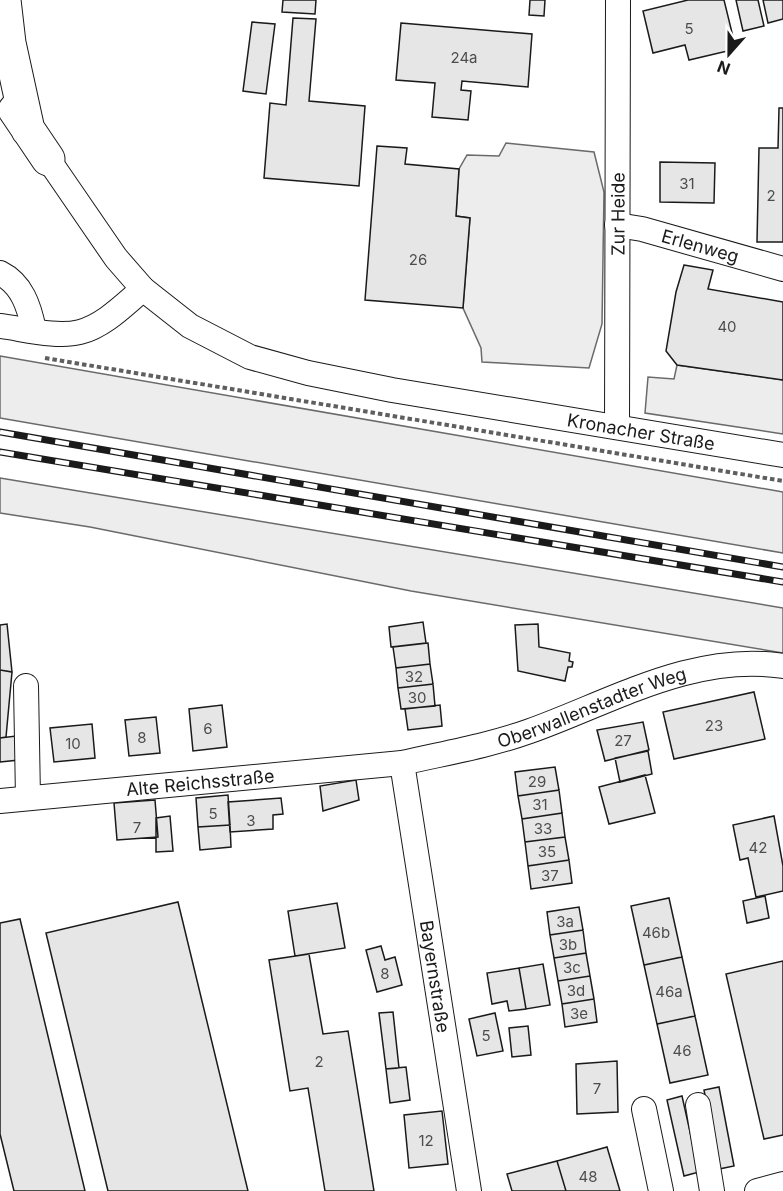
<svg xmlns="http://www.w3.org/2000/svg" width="783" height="1191" font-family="Inter,sans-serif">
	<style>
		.built { fill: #ededed; stroke: #6a6a6a; stroke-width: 1.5 }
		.building { fill: #e6e6e6; stroke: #1a1a1a; stroke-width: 1.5 }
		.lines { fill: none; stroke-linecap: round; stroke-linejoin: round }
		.minor-casing { stroke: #1a1a1a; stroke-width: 26 }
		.highway-casing { stroke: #1a1a1a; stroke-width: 35 }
		.path { stroke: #5f5f5f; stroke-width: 4; stroke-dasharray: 4.5 3; stroke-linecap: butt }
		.minor { stroke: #fff; stroke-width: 24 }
		.highway { stroke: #fff; stroke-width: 33 }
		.rail-casing { stroke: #1a1a1a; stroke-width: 7 }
		.rail { stroke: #fff; stroke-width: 4.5; stroke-dasharray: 14; stroke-linecap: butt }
		.labels { text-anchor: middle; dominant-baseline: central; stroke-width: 4.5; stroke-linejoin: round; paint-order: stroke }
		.number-label { font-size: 15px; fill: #4d4d4d }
		.street-label { font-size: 18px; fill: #1a1a1a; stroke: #fff }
	</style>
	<rect width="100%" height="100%" fill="#fff"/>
	<!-- built -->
	<path class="built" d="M506,143l88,9 10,40 -2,132 -13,44 -107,-6 -1,-14 -18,-40 7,-90 -14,-2 3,-47 8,-14 32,1z
		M0,356l783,136v61l-783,-135z
		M677,365l106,15v54l-138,-21 3,-36 26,2z
		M0,478l783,130v45l-372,-62 -321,-64 -90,-14z"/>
	<!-- building -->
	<path class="building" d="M283,0h33l-1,14 -33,-2z
		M530,0h15l-1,16 -15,-1z
		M688,0h36l12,49 -47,11 -4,-15 -32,8 -10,-42z
		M736,0h22l6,26 -21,5z
		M763,0h20v19l-15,4z
		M293,18l23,1 -7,82 56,5 -6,80 -95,-8 6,-75 16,2z
		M252,22l23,2 -9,70 -23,-3z
		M401,23l131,11 -4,53 -66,-6 -1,9 10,1 -3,29 -36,-3 3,-34 -39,-3z
		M779,108h4v134h-26l2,-94h19z
		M377,146l30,2 -2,16 54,5 -3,47 14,2 -7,90 -98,-8z
		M660,162l55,1 -1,40 -54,-1z
		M684,265l29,5 -5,19 75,13v78l-106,-15 -11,-14 10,-59z
		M423,622l3,21 -35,4 -2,-20z
		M7,624l5,48 -12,-2v-45z
		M538,624l1,23 31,6 -1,8 4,1 -1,5h-4l-3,14 -47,-10 -3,-46z
		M428,643l2,21 -34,4 -3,-21z
		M430,664l3,20 -35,4 -2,-20z
		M0,670l12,2 -6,65 -6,1z
		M433,684l2,22 -34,3 -3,-21z
		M754,692l11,47 -91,20 -11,-47z
		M222,705l5,42 -34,4 -4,-42z
		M440,705l2,21 -34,4 -3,-21z
		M156,717l4,36 -31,3 -4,-36z
		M643,722l6,28 -44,11 -8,-31z
		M92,724l3,34 -41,4 -4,-34z
		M16,736l3,24 -19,2v-24z
		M648,751l4,23 -32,8 -5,-24z
		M555,767l4,23 -41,6 -3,-24z
		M645,775l10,38 -46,11 -10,-37z
		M356,780l3,20 -36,11 -3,-25z
		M559,790l3,23 -40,6 -4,-23z
		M228,795l2,30 -32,2 -2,-29z
		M281,798l2,16 -10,1v14l-43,3 -2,-30z
		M155,800l3,37 -41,3 -3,-37z
		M562,813l3,24 -40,5 -3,-23z
		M170,816l3,35 -17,1v-34z
		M774,816l9,50v25l-27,6 -8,-39 -8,2 -7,-35z
		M230,825l1,22 -31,3 -2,-23z
		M565,837l4,23 -41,6 -3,-24z
		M569,860l3,23 -41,6 -3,-23z
		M765,896l4,22 -22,5 -4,-22z
		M669,898l13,59 -38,8 -13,-59z
		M178,902l70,289h-140l-62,-258z
		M337,903l8,45 -50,8 -7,-45z
		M579,907l4,23 -33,5 -3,-23z
		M20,919l65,272h-71l-14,-57v-211z
		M583,930l3,23 -32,5 -4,-23z
		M381,946l4,14 10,-3 7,28 -25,7 -11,-42z
		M586,953l4,23 -32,5 -4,-23z
		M309,954l14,80 25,-3 26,160h-49l-17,-103 -18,3 -21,-131z
		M682,957l13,59 -38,8 -13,-59z
		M783,961v174l-19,4 -38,-165z
		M543,964l7,41 -24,4 -7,-41z
		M519,968l7,41 -17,2 -2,-10 -15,3 -5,-31z
		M590,976l4,23 -32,5 -4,-23z
		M594,999l3,23 -32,5 -3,-23z
		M393,1012l6,56 -13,1 -7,-56z
		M495,1013l8,38 -26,5 -8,-37z
		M695,1016l13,59 -38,8 -13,-59z
		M528,1026l3,29 -19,2 -3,-29z
		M617,1061l1,51 -41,2 -1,-50z
		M406,1067l4,33 -20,3 -4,-34z
		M719,1087l15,79 -15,3 -15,-79z
		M682,1096l17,76 -15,4 -17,-76z
		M442,1111l6,53 -39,4 -5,-53z
		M607,1147l13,44h-54l-9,-30z
		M557,1161l9,30h-54l-5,-17z"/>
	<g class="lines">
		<defs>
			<g id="minor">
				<path id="s1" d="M48,159l68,99 27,31 47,37 60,31 58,16 84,17 391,65"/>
				<path id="s2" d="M617,225l25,4 141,40"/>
				<path d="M0,273c22,11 29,33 34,57"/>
				<path d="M0,326c24,3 57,12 80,6 24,-6 45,-28 63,-43"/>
				<path id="s3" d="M617,427l1,-427"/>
				<path d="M26,686l2,112"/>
				<path id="s4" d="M402,763l67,428"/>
				<path id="s5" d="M0,801l402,-38c43,-10 86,-17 128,-32 81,-29 164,-79 253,-65"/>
				<path d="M698,1105l14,86"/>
				<path d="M644,1109l17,82"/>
				<path d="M757,1191l26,-7"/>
			</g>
			<path id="highway" d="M4,0l5,43 19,87
				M15,110l33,49"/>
		</defs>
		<!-- minor casing -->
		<use href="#minor" class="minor-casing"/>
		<!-- highway casing -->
		<use href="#highway" class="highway-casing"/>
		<!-- path -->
		<path class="path" d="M45,358l738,123"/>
		<!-- minor -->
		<use href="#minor" class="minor"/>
		<!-- highway -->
		<use href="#highway" class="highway"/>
		<defs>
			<path id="rail" d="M0,432l783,135
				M0,452l783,130"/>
		</defs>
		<!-- rail casing -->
		<use href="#rail" class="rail-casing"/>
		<!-- rail -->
		<use href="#rail" class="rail"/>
	</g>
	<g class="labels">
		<!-- number labels -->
		<g class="number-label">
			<text x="689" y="28">5</text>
			<text x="464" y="57">24a</text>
			<text x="687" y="183">31</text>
			<text x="771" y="195">2</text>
			<text x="418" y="259">26</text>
			<text x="727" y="326">40</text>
			<text x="414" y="676">32</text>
			<text x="417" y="697">30</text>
			<text x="714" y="725">23</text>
			<text x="208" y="728">6</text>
			<text x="142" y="737">8</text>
			<text x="623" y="740">27</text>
			<text x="73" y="743">10</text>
			<text x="537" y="781">29</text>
			<text x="540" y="804">31</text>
			<text x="213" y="813">5</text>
			<text x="251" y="820">3</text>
			<text x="137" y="827">7</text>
			<text x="543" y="828">33</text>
			<text x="758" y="847">42</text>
			<text x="547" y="851">35</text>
			<text x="550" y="875">37</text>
			<text x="565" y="921">3a</text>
			<text x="656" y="932">46b</text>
			<text x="568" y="944">3b</text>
			<text x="572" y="967">3c</text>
			<text x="385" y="973">8</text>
			<text x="576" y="990">3d</text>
			<text x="669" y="991">46a</text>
			<text x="579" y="1013">3e</text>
			<text x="486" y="1035">5</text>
			<text x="682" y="1050">46</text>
			<text x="319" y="1061">2</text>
			<text x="597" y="1088">7</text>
			<text x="426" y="1140">12</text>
			<text x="588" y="1176">48</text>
		</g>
		<!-- street labels -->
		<g class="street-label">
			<text stroke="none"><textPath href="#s3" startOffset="213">Zur Heide</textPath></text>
			<text stroke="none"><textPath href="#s2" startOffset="86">Erlenweg</textPath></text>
			<text stroke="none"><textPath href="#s1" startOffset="687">Kronacher Straße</textPath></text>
			<text stroke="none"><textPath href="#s5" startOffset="602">Oberwallenstadter Weg</textPath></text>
			<text stroke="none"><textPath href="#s5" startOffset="201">Alte Reichsstraße</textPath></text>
			<text stroke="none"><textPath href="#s4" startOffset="216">Bayernstraße</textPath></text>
		</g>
	</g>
	<!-- north arrow -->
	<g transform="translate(729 54) rotate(201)" stroke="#ffffff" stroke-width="4.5" paint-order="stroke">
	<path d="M0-4.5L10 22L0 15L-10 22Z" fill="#1a1a1a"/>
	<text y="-9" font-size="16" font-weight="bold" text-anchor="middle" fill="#1a1a1a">N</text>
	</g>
</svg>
